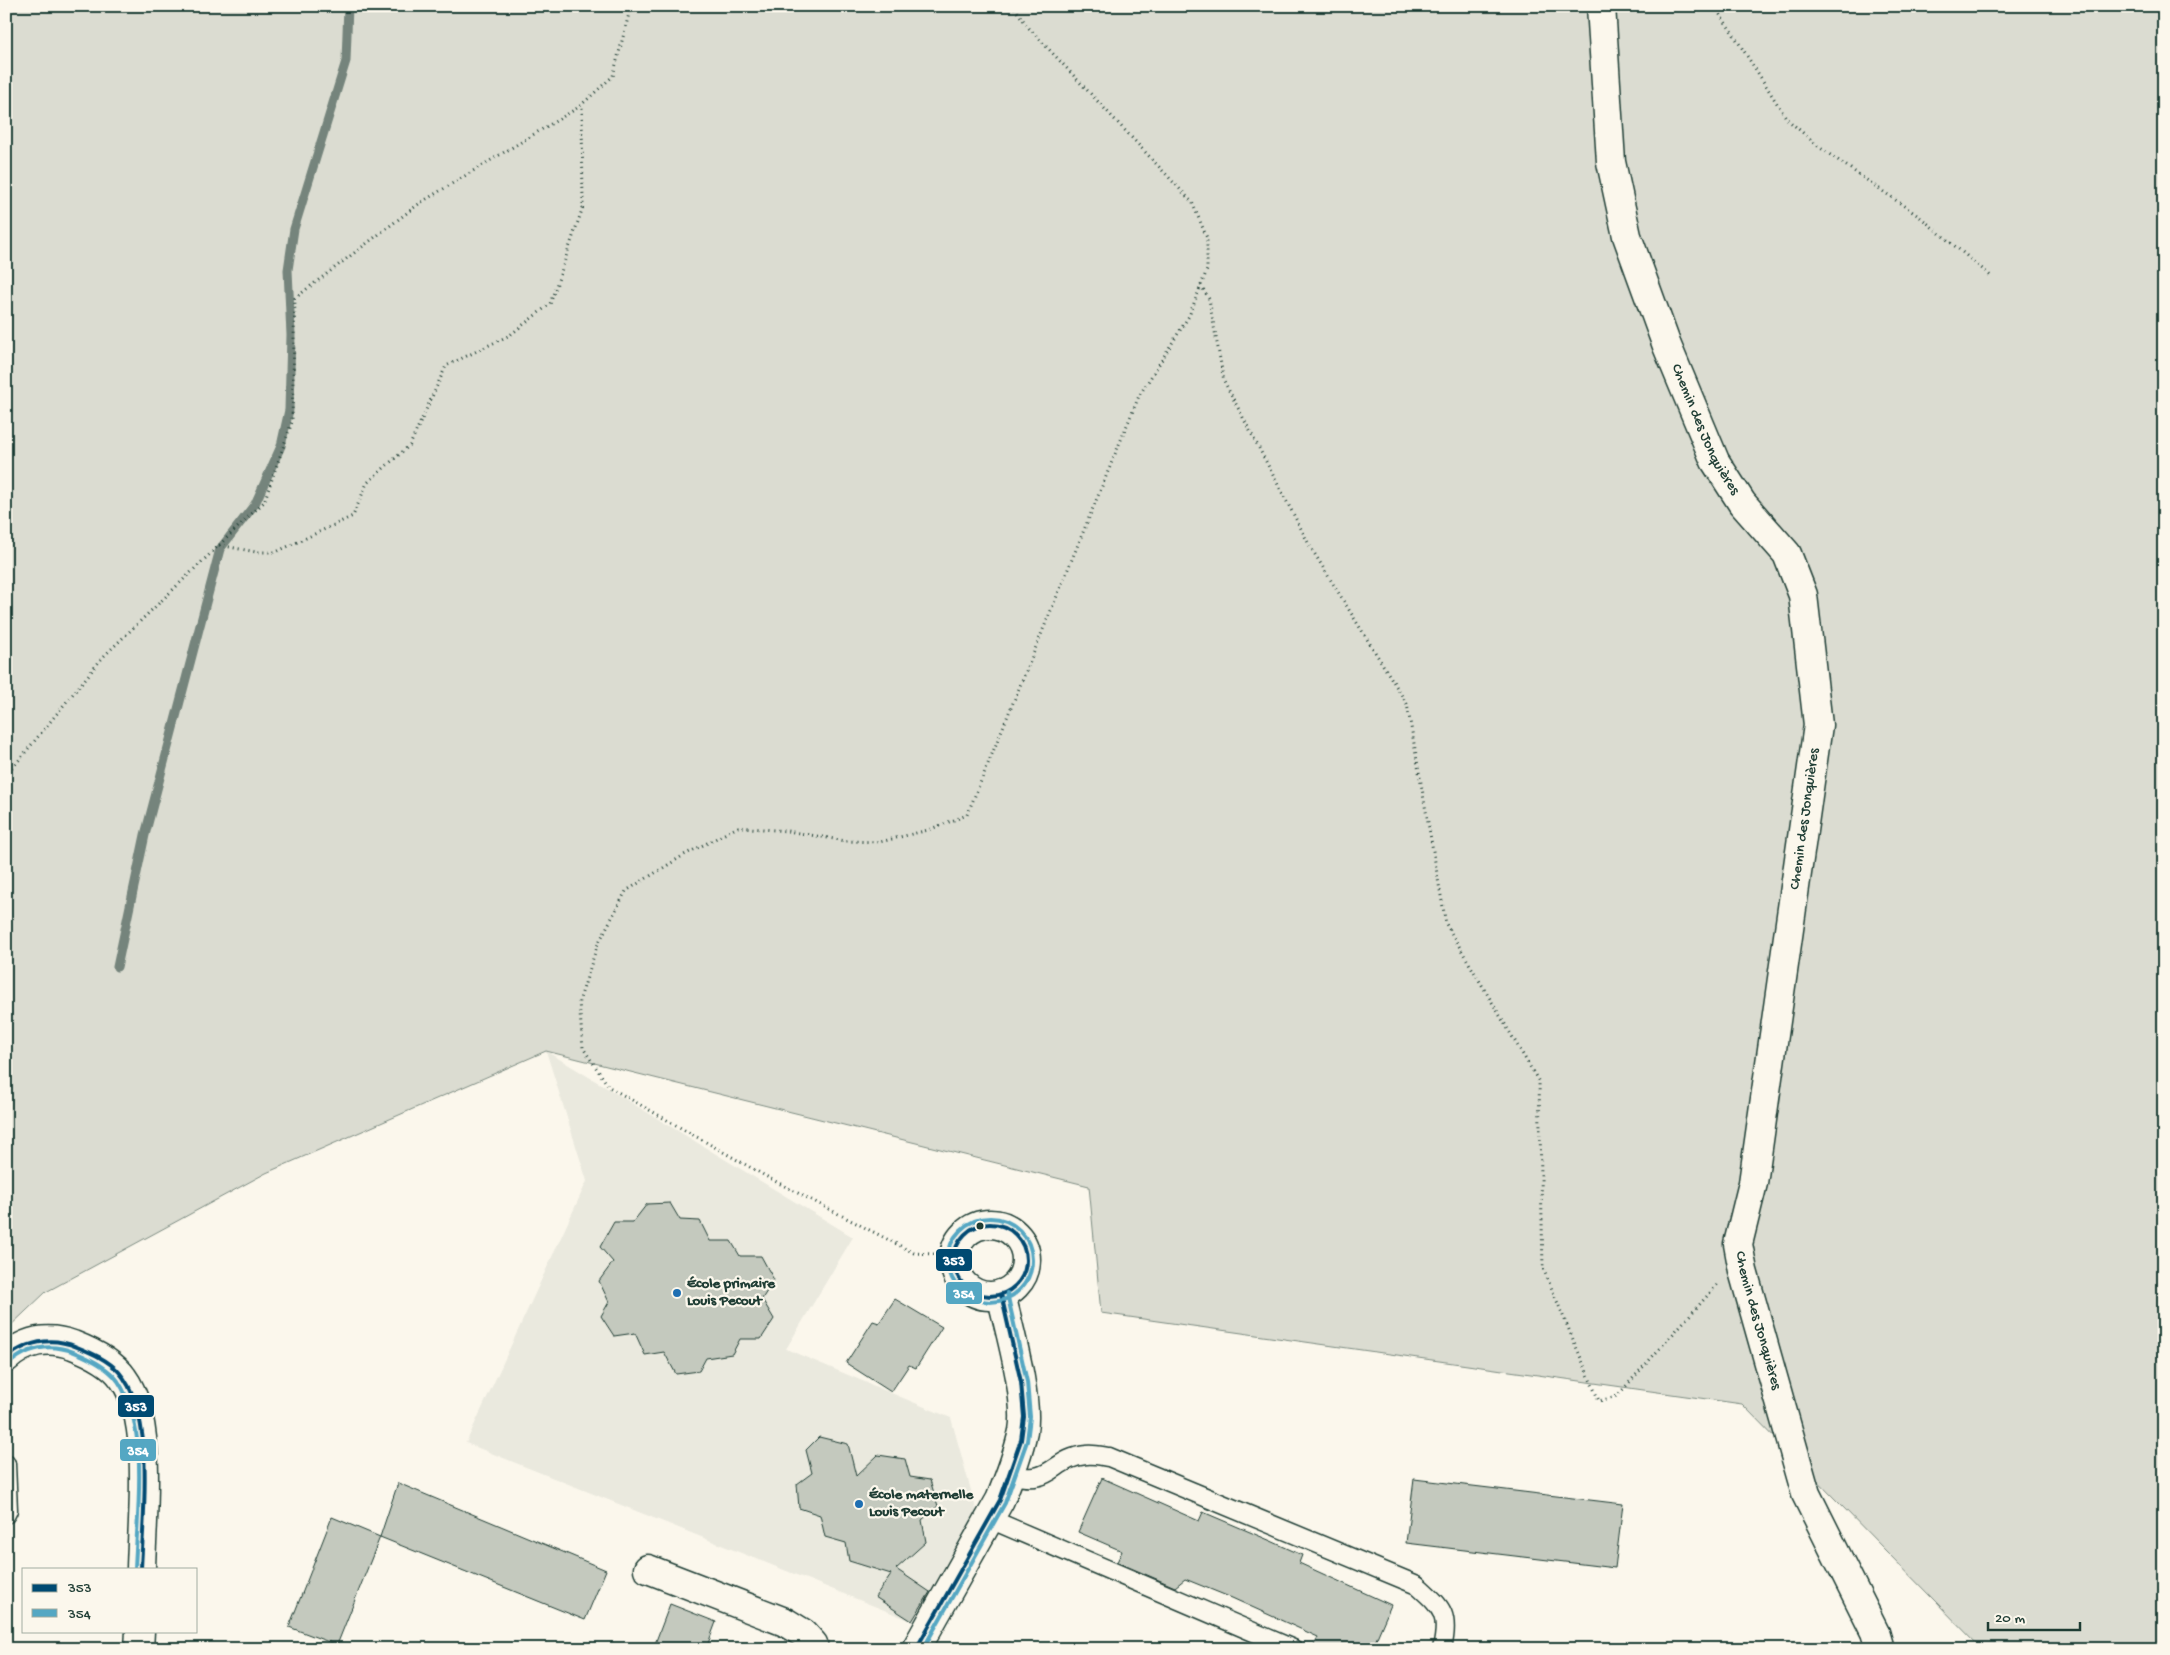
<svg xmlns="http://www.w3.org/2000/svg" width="2170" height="1655" font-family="'Gochi Hand',sans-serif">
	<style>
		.built { fill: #eae9de }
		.green { fill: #dbdcd1; stroke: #7d8c82 }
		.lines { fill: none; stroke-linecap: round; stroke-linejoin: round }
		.stream { stroke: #74847b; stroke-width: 9 }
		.building { fill: #c4c9be; stroke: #1f3d34 }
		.service-casing { stroke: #1f3d34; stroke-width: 21 }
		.minor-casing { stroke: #1f3d34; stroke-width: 31 }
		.path { stroke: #1f3d34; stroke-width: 3; stroke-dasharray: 1 4; stroke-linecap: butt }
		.service { stroke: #fbf7ec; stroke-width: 18 }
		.minor { stroke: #fbf7ec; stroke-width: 28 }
		.bus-1-casing { stroke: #fbf7ec; stroke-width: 8 }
		.bus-2-casing { stroke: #fbf7ec; stroke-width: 8 }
		.bus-1 { stroke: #004a72; stroke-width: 4 }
		.bus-2 { stroke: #54a7c3; stroke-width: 4 }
		.bus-dot { fill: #1f3d34; stroke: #fbf7ec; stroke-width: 2 }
		.poi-dot { fill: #1f6fb2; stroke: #fbf7ec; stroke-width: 2 }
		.labels { text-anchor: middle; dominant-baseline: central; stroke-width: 4.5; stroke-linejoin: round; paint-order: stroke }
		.street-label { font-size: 15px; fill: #1f3d34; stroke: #fbf7ec }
		.poi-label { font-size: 15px; font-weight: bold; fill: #1f3d34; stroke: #fbf7ec; text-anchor: start }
		.line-badge { stroke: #fbf7ec; stroke-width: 2 }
		.badge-label { font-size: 14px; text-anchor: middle; font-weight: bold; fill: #fff }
	</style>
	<rect width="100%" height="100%" fill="#fbf7ec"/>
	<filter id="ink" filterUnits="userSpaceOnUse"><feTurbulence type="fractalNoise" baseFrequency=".02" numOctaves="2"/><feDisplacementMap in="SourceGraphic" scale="10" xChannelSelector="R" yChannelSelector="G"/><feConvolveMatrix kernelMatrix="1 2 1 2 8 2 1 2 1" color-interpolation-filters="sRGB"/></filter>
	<g filter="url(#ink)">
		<!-- built -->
		<path class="built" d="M546,1051l307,186 -67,112 165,69 27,98 -64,106 -448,-179 121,-262z"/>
		<!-- green -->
		<path class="green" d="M6,6h2158v1643h-182l-240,-245 -641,-91 -12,-127 -543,-135 -280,122 -220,119 -40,38z"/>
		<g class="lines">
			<!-- stream -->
			<path class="stream" d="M117,967l28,-132 75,-286 35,-45 26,-58 8,-36 2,-75 -3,-65 6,-41 52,-168 2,-55"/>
		</g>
		<!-- building -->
		<path class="building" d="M670,1203l10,17 20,1 10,20h21l9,15h21l13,24 -12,19 12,20 -13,20h-21l-8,15 -26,4 -7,13 -23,3 -12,-22 -19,3 -10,-22 -21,3 -13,-20 8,-14 -10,-21 14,-19 -13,-15 14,-25h19l14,-18z
			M895,1299l47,28 -26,41 -7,-3 -18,27 -45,-29 27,-42 6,2z
			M819,1437l29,7 8,32 22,-21 27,4 5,18 20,3 8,26 -16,14 4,22 -30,27 34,23 -18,29 -37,-24 16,-23 -42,-13 -3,-18 -21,-6 -5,-22 -21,-7 -2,-24 15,-11 -6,-23z
			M1102,1478l97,43 4,-9 68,29 31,14 -3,8 92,42 -19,44h-60l6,-12 -86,-39 -47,-19 -10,8 -58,-25 5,-11 -44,-19z
			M1414,1479l209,25 -8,64 -209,-25z
			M398,1483l208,87 -21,50 -205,-83z
			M332,1517l48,20 -43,108 -48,-18z
			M670,1604l46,18 -10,27h-53z"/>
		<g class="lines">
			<defs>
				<path id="service" d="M6,1464l2,46 -2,4
					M1011,1474c41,13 41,-16 75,-19 7,-1 16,1 23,2l308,128c25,23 33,28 25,64
					M990,1519l303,130"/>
				<g id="minor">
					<path id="s1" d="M1601,6l10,156 16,74 40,110 48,115 27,42 45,51 16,41 15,130 -65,458 -15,61 5,27 63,223 69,138 5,17"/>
					<circle cx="990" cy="1260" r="36"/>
					<path d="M6,1358c20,-18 42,-22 67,-13 18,7 39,17 50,33 31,42 19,139 18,191"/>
					<path d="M648,1569l137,53 18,11 10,11 -2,5"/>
					<path d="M139,1649l1,-18"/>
					<path d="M916,1649l84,-149c9,-22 18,-45 23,-69 6,-33 -14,-102 -22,-137"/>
				</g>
			</defs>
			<!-- service casing -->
			<use href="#service" class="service-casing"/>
			<!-- minor casing -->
			<use href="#minor" class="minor-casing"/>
			<!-- path -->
			<path class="path" d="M1714,6l16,23 57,90 32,28 101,70 72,60
				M1201,285l8,14 15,82 87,167 96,156 39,220 93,158 4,186 56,133 18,-5 100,-111
				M219,545l37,7h20l77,-36 14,-33 43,-38 36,-79 64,-31 40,-31 33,-97 -1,-102
				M6,776l97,-119 161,-155 28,-80 3,-124 125,-95 159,-96 34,-31 18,-70
				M954,1255l-40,-2 -145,-75 -160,-91 -26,-39 -4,-46 18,-56 29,-55 58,-36 54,-28 49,4 59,10 34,1 48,-12 39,-15 172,-419 50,-80 18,-46v-32l-15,-36 -163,-174 -16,-22"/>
			<!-- service -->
			<use href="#service" class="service"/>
			<!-- minor -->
			<use href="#minor" class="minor"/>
			<defs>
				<path id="bus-1" d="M954 1260a36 36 0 1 1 72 0a36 36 0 1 1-72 0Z
					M6,1358c22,-17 45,-22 71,-11 15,6 31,13 42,25 37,42 24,144 22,197
					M916,1649l84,-149 21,-60 3,-23 -3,-35 -20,-88"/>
				<path id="bus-2" d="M948 1260a42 42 0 1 1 84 0a42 42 0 1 1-84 0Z
					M10,1363c19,-16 40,-20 64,-11 15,6 34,15 44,29 32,48 19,133 17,188
					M923,1649l82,-146 22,-62 3,-24 -3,-35 -20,-89"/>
			</defs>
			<!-- bus-1 casing -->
			<use href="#bus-1" class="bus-1-casing"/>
			<!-- bus-2 casing -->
			<use href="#bus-2" class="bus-2-casing"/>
			<!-- bus-1 -->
			<use href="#bus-1" class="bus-1"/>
			<!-- bus-2 -->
			<use href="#bus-2" class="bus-2"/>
		</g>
	</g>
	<!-- markers -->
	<circle class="bus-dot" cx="980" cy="1226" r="4.5"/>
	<g class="poi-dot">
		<circle cx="677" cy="1293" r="5"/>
		<circle cx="859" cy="1504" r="5"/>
	</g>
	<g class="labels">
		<!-- street labels -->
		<g class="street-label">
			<text stroke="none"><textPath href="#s1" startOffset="441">Chemin des Jonquières</textPath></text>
			<text transform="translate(1805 819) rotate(-82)">Chemin des Jonquières</text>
			<text stroke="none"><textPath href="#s1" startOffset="1371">Chemin des Jonquières</textPath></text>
		</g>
		<!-- poi labels -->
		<g class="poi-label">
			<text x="687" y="1284">École primaire<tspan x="687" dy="17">Louis Pecout</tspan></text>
			<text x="869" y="1495">École maternelle<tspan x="869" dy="17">Louis Pecout</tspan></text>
		</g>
	</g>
	<g class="line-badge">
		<rect x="935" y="1248" width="38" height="24" rx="5" fill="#004a72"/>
		<rect x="945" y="1281" width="38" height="24" rx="5" fill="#54a7c3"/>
		<rect x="117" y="1394" width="38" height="24" rx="5" fill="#004a72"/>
		<rect x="119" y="1438" width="38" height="24" rx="5" fill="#54a7c3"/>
	</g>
	<g class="badge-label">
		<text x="954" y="1265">353</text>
		<text x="964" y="1298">354</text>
		<text x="136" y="1411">353</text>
		<text x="138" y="1455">354</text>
	</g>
	<!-- margin -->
	<rect width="2170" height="1655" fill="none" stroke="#fbf7ec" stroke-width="25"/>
	<rect x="12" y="12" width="2145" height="1630" fill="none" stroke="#1f3d34" stroke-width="2" filter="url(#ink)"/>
	<!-- legend -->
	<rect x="22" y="1568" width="175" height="65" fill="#fbf7ec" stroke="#a3ada2"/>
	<rect x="32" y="1584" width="25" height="8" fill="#004a72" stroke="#a3ada2"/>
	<text x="68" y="1592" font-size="15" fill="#1f3d34">353</text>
	<rect x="32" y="1609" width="25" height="8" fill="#54a7c3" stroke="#a3ada2"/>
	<text x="68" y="1618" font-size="15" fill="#1f3d34">354</text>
	<!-- scale -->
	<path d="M1988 1622v8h92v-8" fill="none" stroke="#1f3d34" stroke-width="2.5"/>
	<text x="1995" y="1622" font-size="15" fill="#1f3d34" stroke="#fbf7ec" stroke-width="4" paint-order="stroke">20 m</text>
</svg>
